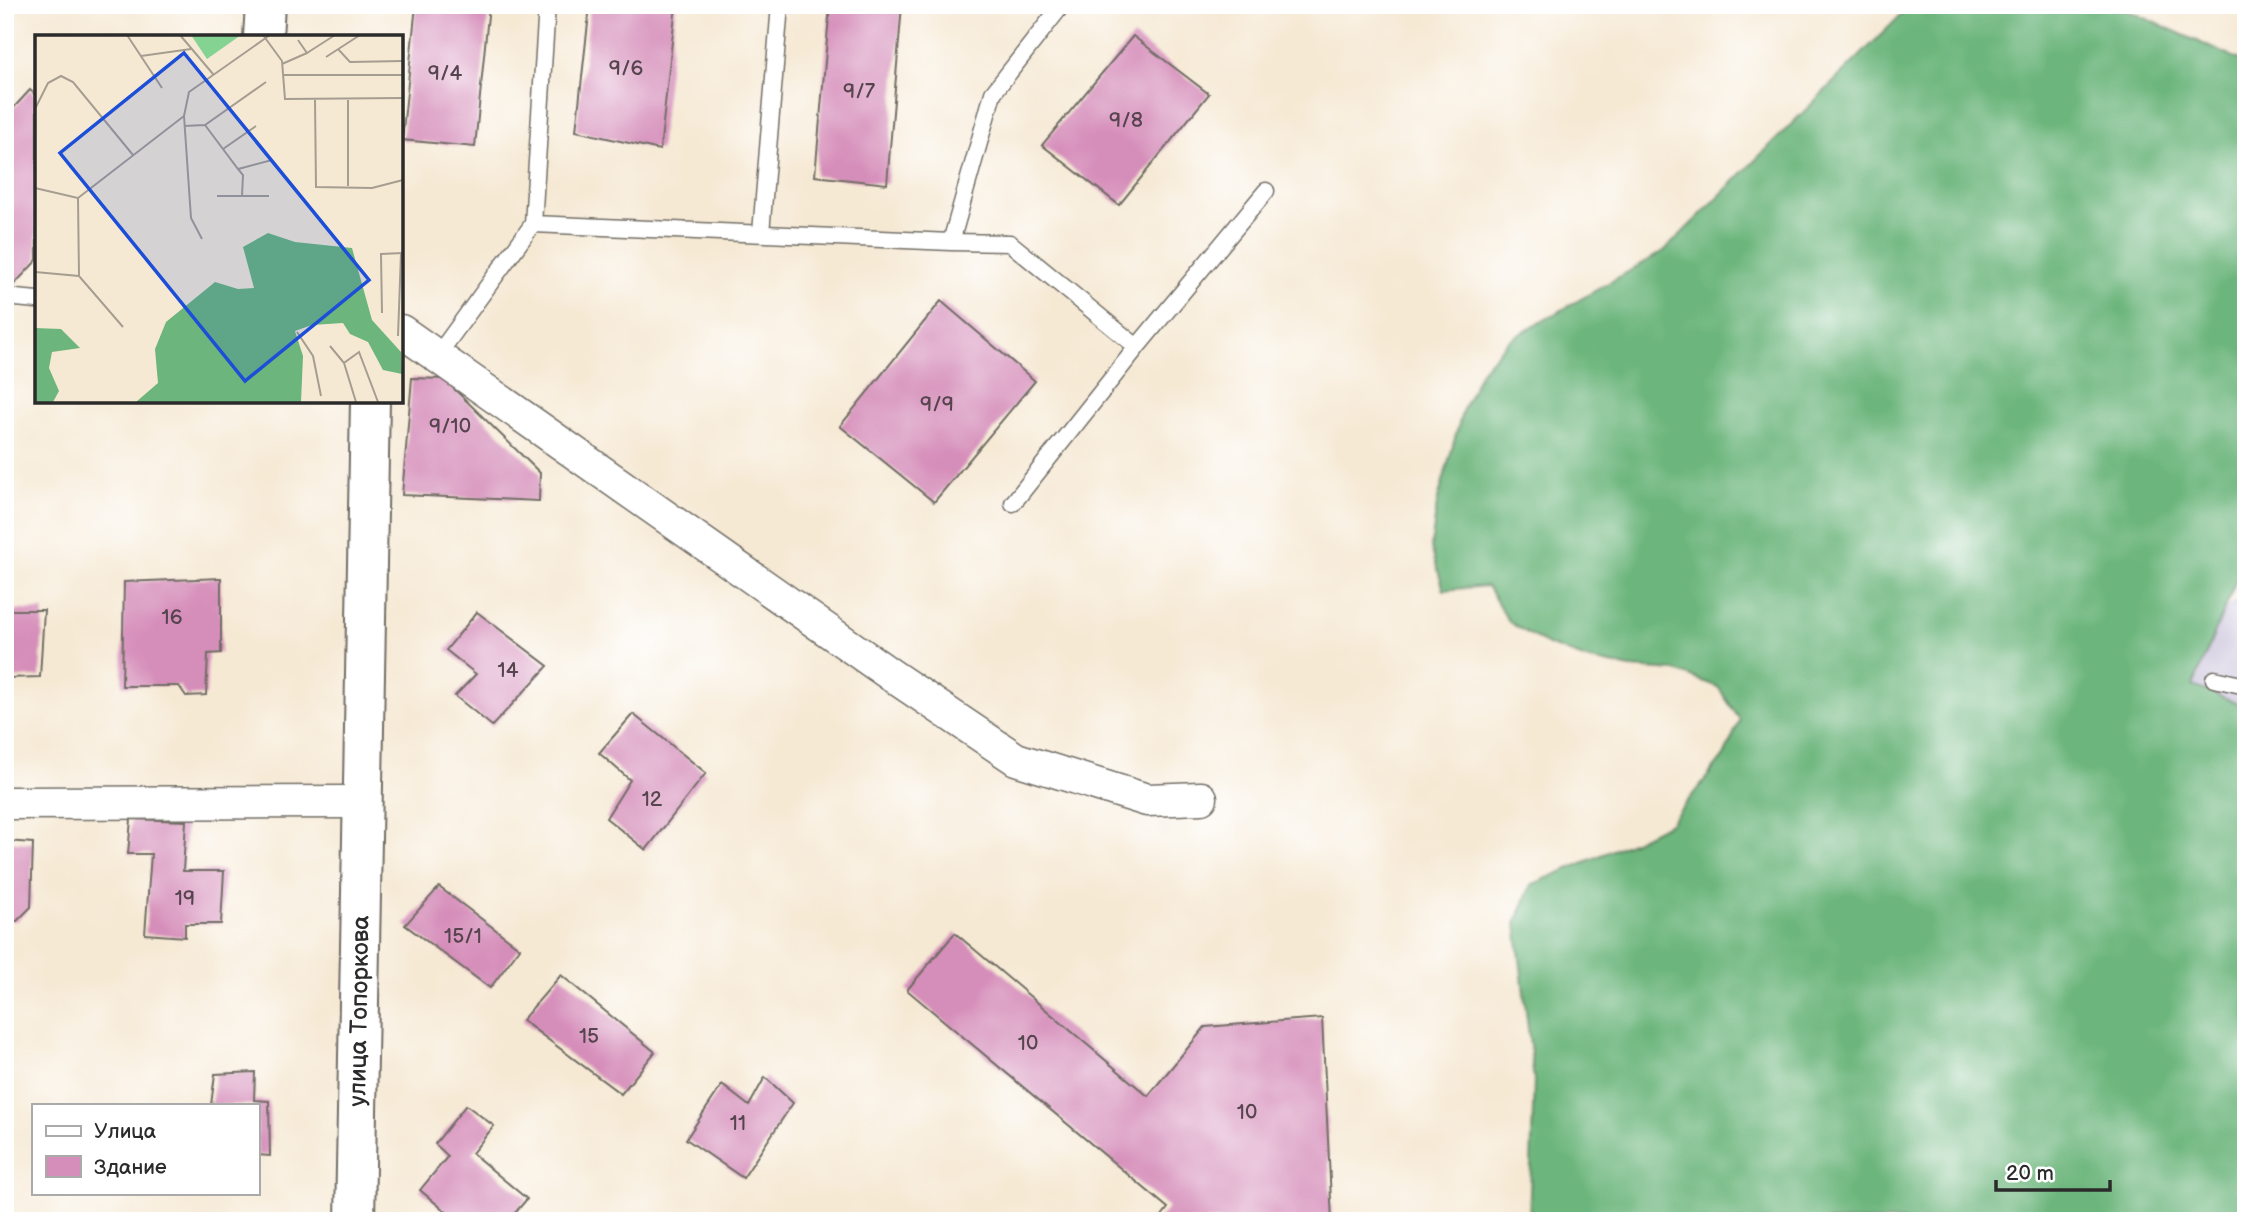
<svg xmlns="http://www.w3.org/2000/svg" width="2251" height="1226" font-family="'Balsamiq Sans',sans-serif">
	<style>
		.industrial { fill: #c8bfd8 }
		.forest { fill: #6cb57c; stroke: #4c7054; stroke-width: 2 }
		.building { fill: #d58db9 }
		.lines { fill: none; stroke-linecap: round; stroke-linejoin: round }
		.service-casing { stroke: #726e66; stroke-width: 19 }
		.minor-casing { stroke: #726e66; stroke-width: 35 }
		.secondary-casing { stroke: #726e66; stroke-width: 42 }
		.service { stroke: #fff; stroke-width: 16 }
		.minor { stroke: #fff; stroke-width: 32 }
		.secondary { stroke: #fff; stroke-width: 38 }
		.labels { text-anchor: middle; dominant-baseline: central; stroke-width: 5; stroke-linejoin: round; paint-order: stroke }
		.number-label { font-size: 21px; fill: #56444e }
		.street-label { font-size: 24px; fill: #2b2b2b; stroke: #fff }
		.inset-road { fill: none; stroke: #a59d90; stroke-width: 2 }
		.view { fill: #1d4ed8; fill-opacity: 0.15; stroke: #1d4ed8; stroke-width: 3.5 }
		.inset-edge { fill: none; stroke: #2b2b2b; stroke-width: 3.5 }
	</style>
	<rect width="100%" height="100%" fill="#fff"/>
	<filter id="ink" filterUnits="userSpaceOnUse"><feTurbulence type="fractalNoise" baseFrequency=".0143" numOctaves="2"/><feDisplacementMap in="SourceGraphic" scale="14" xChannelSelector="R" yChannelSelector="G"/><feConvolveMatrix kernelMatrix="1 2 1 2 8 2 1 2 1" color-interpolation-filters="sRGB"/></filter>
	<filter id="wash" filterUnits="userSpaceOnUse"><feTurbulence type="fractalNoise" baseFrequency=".00686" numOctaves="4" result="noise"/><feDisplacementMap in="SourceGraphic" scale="28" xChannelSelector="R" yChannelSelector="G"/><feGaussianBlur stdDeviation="1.57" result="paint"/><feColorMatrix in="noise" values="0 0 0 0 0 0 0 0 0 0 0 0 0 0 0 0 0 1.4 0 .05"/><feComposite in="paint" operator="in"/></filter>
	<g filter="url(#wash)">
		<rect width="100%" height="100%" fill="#f6e9d4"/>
		<!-- industrial -->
		<path class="industrial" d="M2246,594v190l-85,-51 37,-108z"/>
		<!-- forest -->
		<path class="forest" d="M1911,5h205l130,58v493l-53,130 53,21v514h-717l5,-140 -18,-158 15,-38 103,-44 36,-18 54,-67 16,-36 -22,-33 -42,-16 -45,-3 -42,-8 -41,-15 -39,-23 -22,-36 -43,4 -13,-42 6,-45 26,-94 18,-38 27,-30 156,-90z"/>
		<g id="blocks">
			<!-- building -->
			<path class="building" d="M416,5h73l-14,142 -73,-7z
				M590,5h86l-16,145 -84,-19z
				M830,5h72l-15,179 -72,-8z
				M1133,36l76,58 -90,111 -77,-60z
				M30,90l7,6v164l-28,30 -4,-4v-169z
				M941,301l94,80 -101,121 -94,-76z
				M412,378l32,1 96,94 -1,28 -137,-6z
				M221,578v75l-13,1 -2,41 -20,1 -7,-10h-57l2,-104z
				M5,587h5l-1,23h35l-4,67 -35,1z
				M477,612l71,54 -56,60 -37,-30 21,-22 -30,-24z
				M633,714l73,59 -60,77 -40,-32 24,-38 -31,-27z
				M131,819l55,2 -3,50h41l-3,53h-36v13l-40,-3 6,-80h-23z
				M5,841l28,2 -2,64 -14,14 -12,-1z
				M439,887l81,61 -30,40 -85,-63z
				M955,933l193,163 57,-69 117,-9 10,203h-174l10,-13 -261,-218z
				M561,975l94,77 -34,42 -99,-74z
				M255,1072l-1,28 15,1 1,55 -13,-1v-50h-46l4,-31z
				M765,1077l28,26 -50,75 -57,-39 36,-54 27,21z
				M466,1105l28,21 -22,27 55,46 -19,22h-51l-37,-31 28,-34 -13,-12z"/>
		</g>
	</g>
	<g filter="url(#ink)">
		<use href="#blocks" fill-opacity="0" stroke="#726e66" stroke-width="2"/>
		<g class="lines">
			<defs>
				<path id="service" d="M533,224l418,18 42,-149 69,-88
					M761,233l19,-228
					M951,242l59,1 127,104 129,-156
					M5,297l32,3
					M437,356l96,-132 14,-219
					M1013,503l124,-156
					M2214,679l32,7"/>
				<path id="minor" d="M401,331l490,344 125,84 131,41 54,-2
					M5,803l357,-1"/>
				<g id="secondary">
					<path d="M263,37l2,-32"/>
					<path id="s1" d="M355,1221l15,-820"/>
				</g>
			</defs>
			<!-- service casing -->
			<use href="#service" class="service-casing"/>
			<!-- minor casing -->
			<use href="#minor" class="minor-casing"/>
			<!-- secondary casing -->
			<use href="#secondary" class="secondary-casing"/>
			<!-- service -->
			<use href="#service" class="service"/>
			<!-- minor -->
			<use href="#minor" class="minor"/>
			<!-- secondary -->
			<use href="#secondary" class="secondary"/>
		</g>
	</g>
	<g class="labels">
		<!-- number labels -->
		<g class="number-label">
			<text x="626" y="68">9/6</text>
			<text x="445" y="73">9/4</text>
			<text x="859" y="91">9/7</text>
			<text x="1126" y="120">9/8</text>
			<text x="937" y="404">9/9</text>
			<text x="450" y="426">9/10</text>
			<text x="172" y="617">16</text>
			<text x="508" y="670">14</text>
			<text x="652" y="799">12</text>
			<text x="185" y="898">19</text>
			<text x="463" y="936">15/1</text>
			<text x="589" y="1036">15</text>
			<text x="1028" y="1043">10</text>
			<text x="1247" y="1112">10</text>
			<text x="738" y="1123">11</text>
		</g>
		<!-- street labels -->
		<g class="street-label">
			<text stroke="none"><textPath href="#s1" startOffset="210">улица Топоркова</textPath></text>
		</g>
	</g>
	<!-- overview -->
	<g transform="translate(35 35)">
		<rect width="368" height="368" fill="#f6e9d4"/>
		<path d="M156,0h50l-34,24z" fill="#85d392"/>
		<path d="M233,198l27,9 57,6 20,72 29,32 1,22 -19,-4 -15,-28 -18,-8 -7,-11 -31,2 -17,6 8,25 -2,46h-165l22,-19 -3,-34 11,-27 49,-40 23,7 16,-1 -11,-41zM0,293l26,1 19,19 -28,4 -3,16 10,23 -6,11h-18z" fill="#6cb57c"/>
		<path class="inset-road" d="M92,0l35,53M145,0l33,39M228,0l19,26 3,38 118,-1M303,14l12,13 53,-1M272,18l28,-18M106,21l50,-7M291,22l34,-22M247,29l25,-11 -9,-13M248,40h120M280,65l1,87 56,1 31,-8M313,65v86M0,74l13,-26 13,-7 12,6 60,73M149,81l7,102 11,21M170,90l33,44 34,-9M149,91l21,-1 61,-43M188,114l33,-23M203,134l5,6 -1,21h27M0,153l43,10 1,78M182,161h25M43,163l106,-82 5,-24 81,-57M0,237l44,4 44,51M347,278l-1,-59 22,-1M262,297l16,24 8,40M363,301l3,-83M295,311l14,17M321,367l-12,-39 15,-11 19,50"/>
		<path class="view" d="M149,18l185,227 -124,101 -185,-228z"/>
		<rect width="368" height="368" class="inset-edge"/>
	</g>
	<!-- margin -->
	<rect width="2251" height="1226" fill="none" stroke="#fff" stroke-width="28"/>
	<!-- legend -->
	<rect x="32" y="1104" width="228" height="91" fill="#ffffff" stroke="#aaaaaa" stroke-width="2"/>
	<rect x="46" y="1126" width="35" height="10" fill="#ffffff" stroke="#aaaaaa" stroke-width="2"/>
	<text x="94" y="1138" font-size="21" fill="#2b2b2b">Улица</text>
	<rect x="46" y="1156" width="35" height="21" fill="#d58db9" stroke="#aaaaaa" stroke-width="2"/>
	<text x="94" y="1174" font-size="21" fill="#2b2b2b">Здание</text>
	<!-- scale -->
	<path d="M1996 1180v10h114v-10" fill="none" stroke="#2b2b2b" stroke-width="3.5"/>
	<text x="2006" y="1180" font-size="21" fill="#2b2b2b" stroke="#ffffff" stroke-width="5" paint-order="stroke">20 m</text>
</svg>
